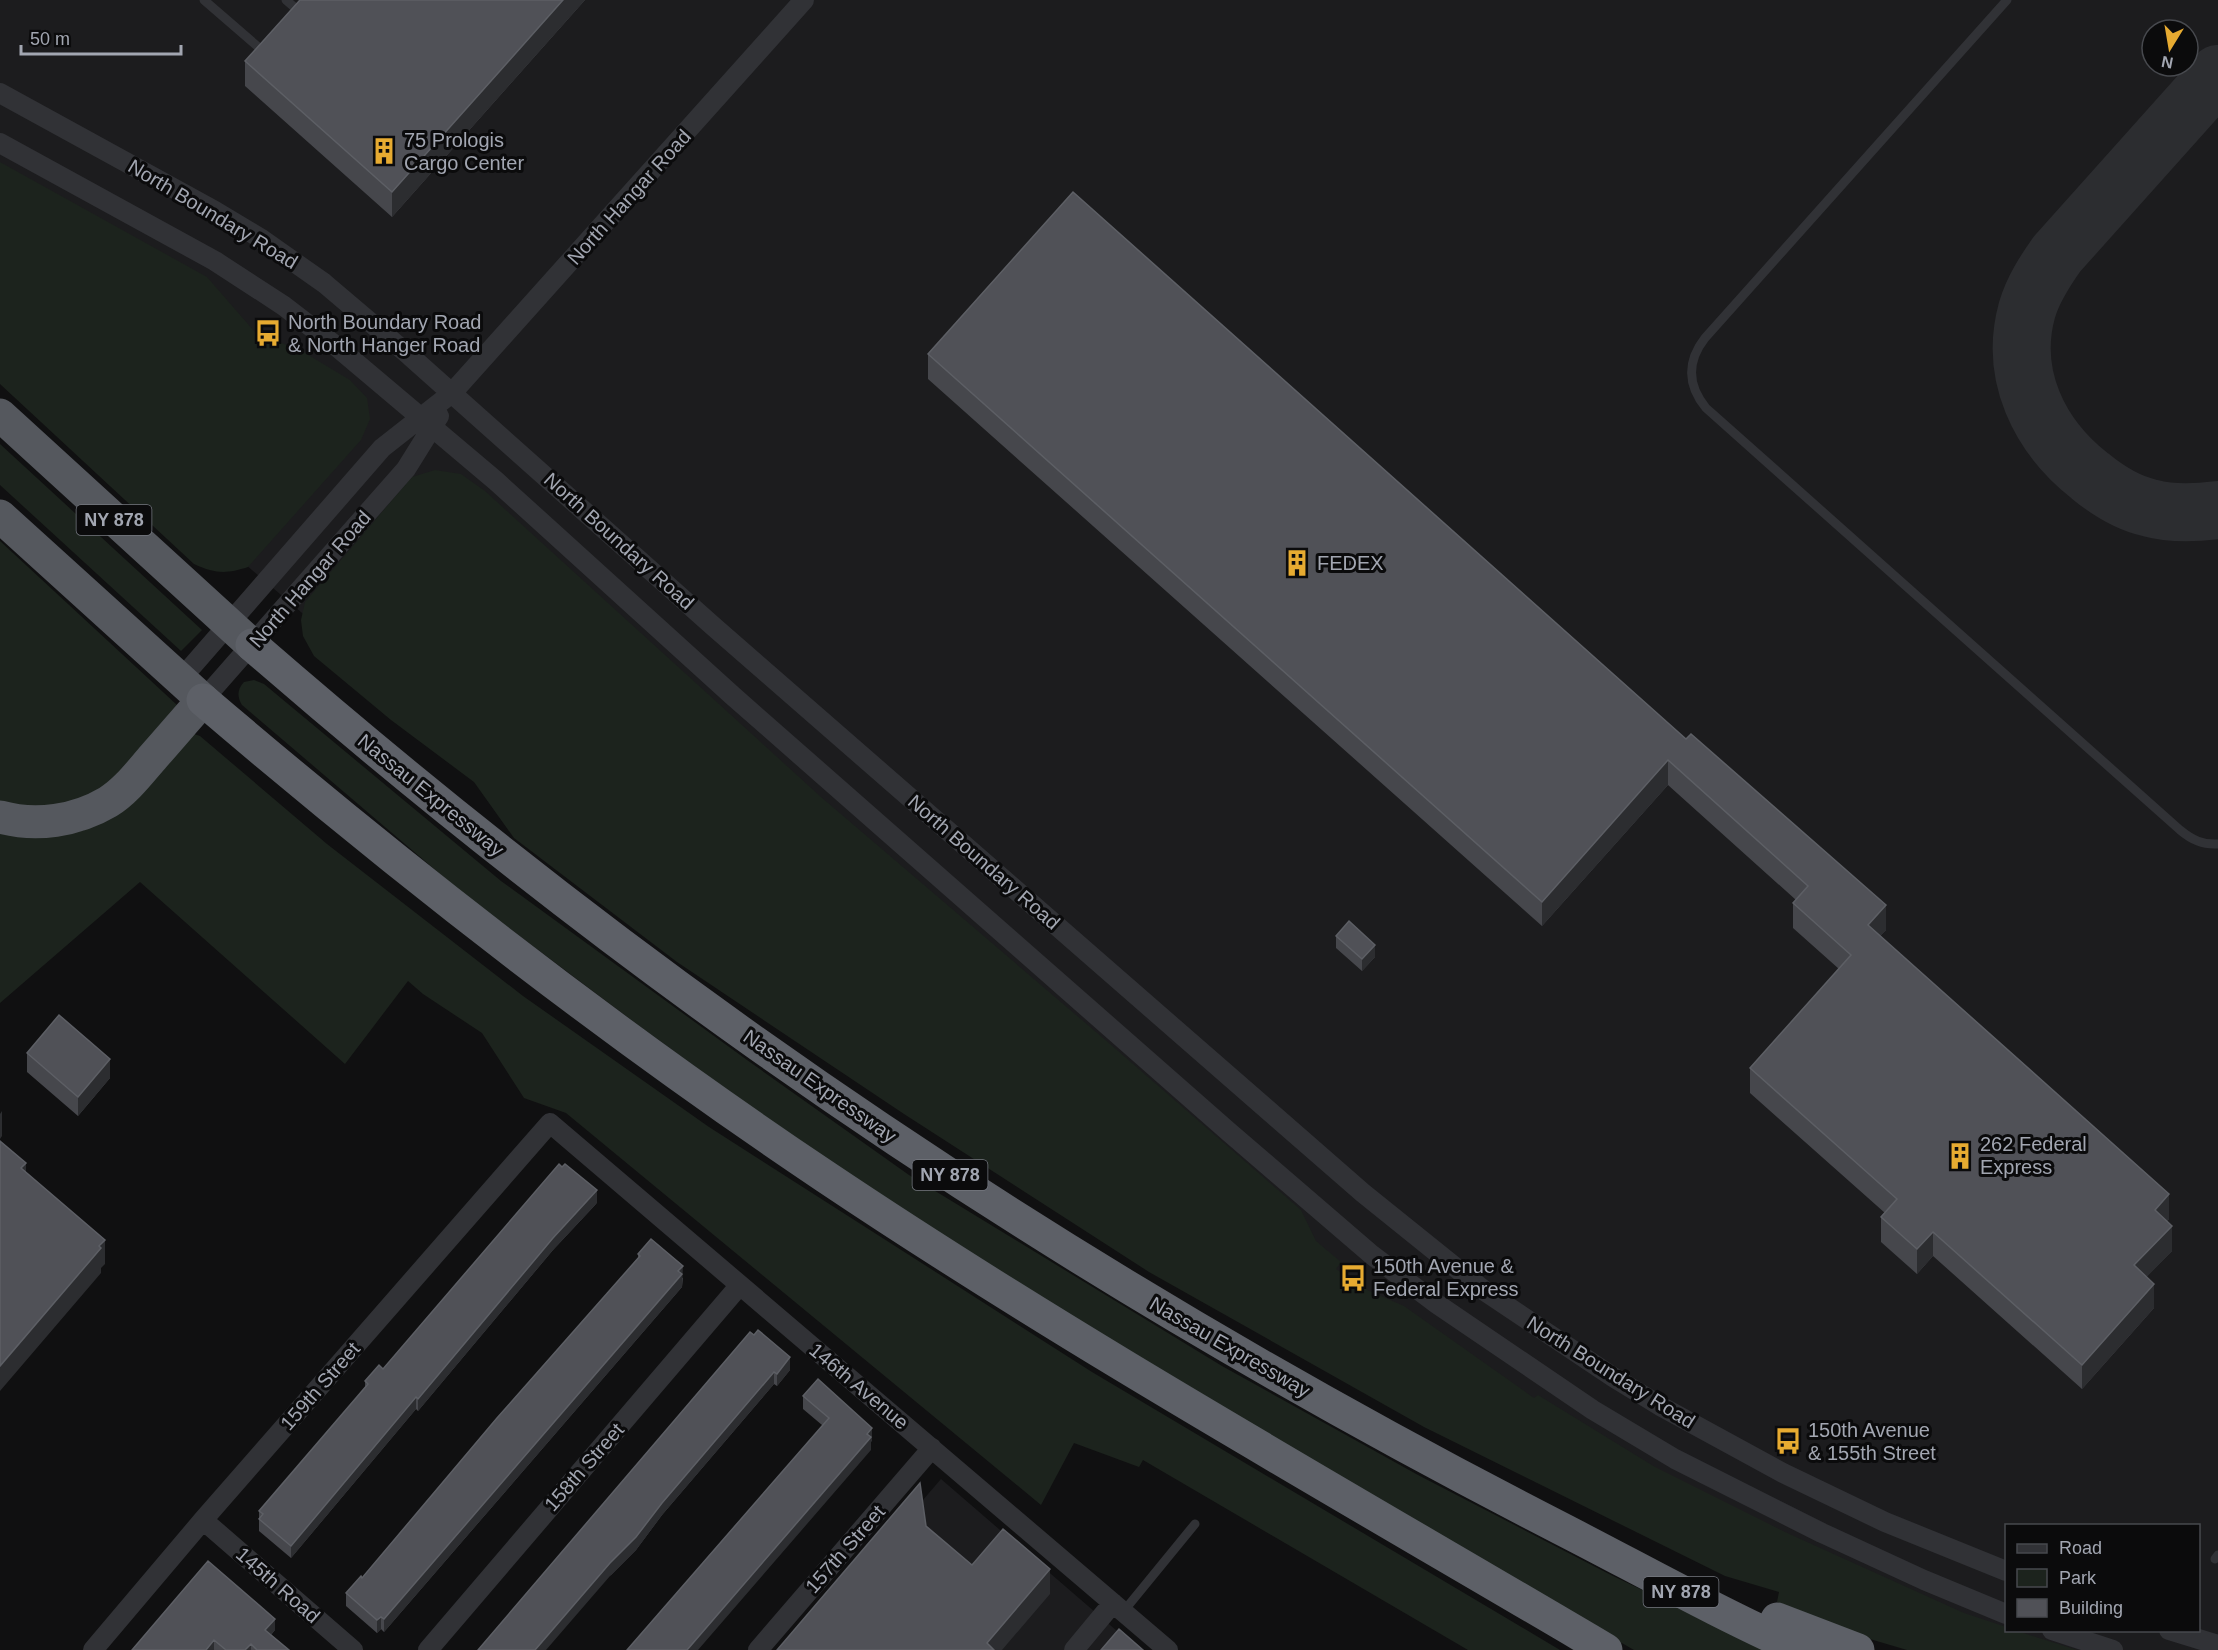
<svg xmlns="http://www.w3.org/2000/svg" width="2218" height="1650" font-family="Helvetica,sans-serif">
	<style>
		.built { fill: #1c1c1e; fill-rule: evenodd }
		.green { fill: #1c231d }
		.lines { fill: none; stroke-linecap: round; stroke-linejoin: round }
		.taxiway { stroke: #2c2d30; stroke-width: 58 }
		.service { stroke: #313236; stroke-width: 9 }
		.minor { stroke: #313236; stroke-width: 20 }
		.trunk { stroke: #55585e; stroke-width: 33 }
		.motorway { stroke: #5d6067; stroke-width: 33 }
		.wall { fill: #46474c }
		.shaded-wall { fill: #2c2d30 }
		.building { fill: #505157; stroke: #5d5f65; stroke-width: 1.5 }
		.labels { text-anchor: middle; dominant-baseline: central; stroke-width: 6; stroke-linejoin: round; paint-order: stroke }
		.shield { fill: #0b0b0c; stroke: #757880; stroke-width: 1.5 }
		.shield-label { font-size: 18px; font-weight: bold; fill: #a2a6b1 }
		.poi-label { font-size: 20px; fill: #a2a6b1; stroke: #0b0b0c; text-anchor: start }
		.street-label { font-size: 20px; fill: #a2a6b1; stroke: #0b0b0c }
	</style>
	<rect width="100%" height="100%" fill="#101011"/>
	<!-- built -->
	<path class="built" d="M0,0h2218v1650h-243l-254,-104 -1356,-879 -134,-115 -231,-215zM2152,30h36v36h-36zM2006,1526h192v104h-192z
		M941,1479l198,171h-345z"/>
	<!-- green -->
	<path class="green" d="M0,162l207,115 47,54 51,22 45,27 17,18 3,21 -9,21 -113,127c-22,7 -32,7 -54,-3l-194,-180z
		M0,444l202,186 -21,21 -181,-166z
		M435,470l26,4 24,17 336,306 289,247 191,166 15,31 25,21 -5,7 33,22 35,15 130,92 4,-3 117,72 130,65 179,81 42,14v3l11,1 60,19h-170l-54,-16 -76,-32 2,-10 -54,-16 -301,-149 -275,-155 -245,-158 -227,-152 -163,-124 -40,-56 -83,-62 -77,-64 -11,-20 -2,-16 4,-18 107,-125z
		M0,541l177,164 -57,67 -36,30 -55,8 -29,-4z
		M254,680l10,4 237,197 246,179 162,115 313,191 196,109 193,100 156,75h-133l-189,-109 -377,-226 -129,-81 -156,-104 -145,-105 -178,-134 -218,-186c-5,-8 -5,-16 2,-23z
		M194,734l6,2 127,108 196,152 186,131 383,245 468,278h-92l-325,-190 -4,7 -65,-24 -33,62 -475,-392 -42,-15 -42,-65 -59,-39 -15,-13 -63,83 -205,-182 -140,121v-174l83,2z"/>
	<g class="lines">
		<!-- taxiway -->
		<path class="taxiway" d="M2218,74l-161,180c-12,17 -24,35 -30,56 -18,65 12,126 63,166 17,14 37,27 60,32 22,6 45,5 68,2"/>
		<!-- service -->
		<path class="service" d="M204,0l60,52
			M286,0l14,12
			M2007,0l-302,338c-18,23 -18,47 1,70l474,422c12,10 23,15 38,14
			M2215,1559l3,-4
			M1123,1612l72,-88"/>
		<!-- minor -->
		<path class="minor" d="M0,93l215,118 45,27 64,45 86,73 303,270 650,567 123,99 127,85 49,30 121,66 102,49 121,49
			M0,143l215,118 69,45 52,40 160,135 237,215 496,436 143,123 65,49 156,106 82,49 147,74 102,47 82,34
			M180,680l202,-232 70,-55 352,-393
			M203,700l203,-231 33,-53
			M203,1520l150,130
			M2052,1630l61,20
			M2169,1630l49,15
			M93,1650l110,-130 347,-397 618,527
			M428,1650l312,-365
			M758,1650l174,-202
			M1074,1650l39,-47"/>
		<!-- trunk -->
		<path class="trunk" d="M0,415l252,230
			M0,516l203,184c-17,19 -33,38 -49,56 -14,16 -28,35 -46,46 -32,19 -72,25 -108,15"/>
		<!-- motorway -->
		<path class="motorway" d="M252,645c161,140 329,274 504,398 255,181 525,342 804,485 80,41 158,85 241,122
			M203,700c199,170 405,331 623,477 252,169 518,318 780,473
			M1777,1619l81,31"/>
	</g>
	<!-- wall -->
	<path class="wall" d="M300,0h285l-193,217 -147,-131v-25z
		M1073,192l813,738 -6,6 289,283 -2,2 5,30 -26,26 8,31 -72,81 -149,-133 -16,18 -36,-32v-25l4,-4 -135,-120v-25l89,-99 -46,-41v-25l3,-3 -128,-115 -126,141 -614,-547v-25z
		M1336,936l39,21 -13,14 -26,-23z
		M27,1053l83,25 -32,38 -51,-44z
		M597,1203l-44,47 -135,161 -2,-2 -125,149 -32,-27v-20l106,-123v-7l18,-12z
		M638,1254l45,24 -1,9 -298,345 -3,-3 -4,4 -31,-27v-13l16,-15 276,-320z
		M750,1332l40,38 -13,16 -3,-2 -112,131 -26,35 -26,26z
		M803,1396l69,44 -1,2v8l-49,-25 -19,-16z
		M275,1630l-4,5 18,15h-157z"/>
	<!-- shaded-wall -->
	<path class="shaded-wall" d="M563,0h22l-193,217v-25z
		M1668,760v25l-126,141v-24z
		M1886,905v25l-18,19v-24z
		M1375,945v12l-13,14v-12z
		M110,1059v19l-32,38v-19z
		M2,1111v25l-2,3v-25z
		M26,1163v24l-5,-19z
		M597,1190v13l-44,47 -135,161v-12l135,-161z
		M2169,1194v25l-14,15v-24z
		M2172,1226v25l-38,39v-25z
		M1933,1232v24l-16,18v-25z
		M105,1240v24l-4,4v5l-101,118v-25z
		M683,1266l-1,21 -298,345v-13z
		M2154,1284v24l-72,81v-24z
		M790,1357v13l-13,16v-12z
		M774,1372v12l-112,131 -26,35 -26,26 -64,74h-11z
		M416,1397v12l-125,149v-12z
		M872,1428v12l-1,2v8l-173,200h-11z
		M1050,1569v25l-48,56h-15v-7z
		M381,1617v12l-4,4v-13z
		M275,1619v11l-10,11v-11z
		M214,1640v10h-8z
		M251,1644v6h-6z"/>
	<!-- building -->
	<path class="building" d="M300,0h263l-171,192 -147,-131z
		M1073,192l613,547 5,-5 195,171 -18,20 301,269 -14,16 17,16 -38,39 20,19 -72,81 -149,-133 -16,17 -36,-32 16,-18 -147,-131 101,-113 -58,-52 15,-17 -140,-126 -126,142 -614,-548z
		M1349,921l26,24 -13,14 -26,-23z
		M59,1015l51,44 -32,38 -51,-44z
		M0,1141l26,22 -5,5 84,72 -6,6 2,2 -101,118z
		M559,1164l3,3 3,-3 32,26 -44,48 -135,161 -2,-2 -125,149 -32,-27 4,-5 -4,-3 109,-127 -3,-3 14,-16 4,4z
		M651,1239l32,27 -5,5 4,3 -298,345 -3,-2 -4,3 -31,-27 15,-17 1,2 135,-160 143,-162 -2,-2z
		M758,1330l32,27 -13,17 -3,-2 -112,131 -26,34 -26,26 -75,87h-57l272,-318 4,3z
		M818,1379l54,49 -5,6 4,3 -184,213h-60l202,-232 -26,-22z
		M920,1483l6,43 46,39 31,-36 47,40 -63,74 7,7h-217z
		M208,1561l67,58 -10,11 24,20h-32l-6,-6 -6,6h-19l-12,-10 -8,10h-74z
		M1119,1629l24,21h-42z"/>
	<!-- icons -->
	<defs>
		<symbol id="building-bare" viewBox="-9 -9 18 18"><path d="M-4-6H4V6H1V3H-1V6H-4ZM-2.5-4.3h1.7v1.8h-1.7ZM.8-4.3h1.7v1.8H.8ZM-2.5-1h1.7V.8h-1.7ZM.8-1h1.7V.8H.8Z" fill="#e7ab31" stroke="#0b0b0c" stroke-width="2.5" paint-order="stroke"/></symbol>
		<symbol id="bus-bare" viewBox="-9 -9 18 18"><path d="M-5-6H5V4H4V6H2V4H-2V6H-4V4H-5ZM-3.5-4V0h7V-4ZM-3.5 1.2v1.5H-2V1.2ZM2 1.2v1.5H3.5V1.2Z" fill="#e7ab31" stroke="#0b0b0c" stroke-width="2.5" paint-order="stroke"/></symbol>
	</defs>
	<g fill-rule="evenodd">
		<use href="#building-bare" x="365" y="132" width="38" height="38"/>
		<use href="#bus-bare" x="249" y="314" width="38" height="38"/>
		<use href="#building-bare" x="1278" y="544" width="38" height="38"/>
		<use href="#building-bare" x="1941" y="1137" width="38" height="38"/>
		<use href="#bus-bare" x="1334" y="1259" width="38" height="38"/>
		<use href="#bus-bare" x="1769" y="1422" width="38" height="38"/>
	</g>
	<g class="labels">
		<!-- shield labels -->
		<g class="shield">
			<rect x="76.5" y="505" width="75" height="30" rx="4.5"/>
			<rect x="912.5" y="1160" width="75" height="30" rx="4.5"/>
			<rect x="1643.5" y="1577" width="75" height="30" rx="4.5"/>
		</g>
		<g class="shield-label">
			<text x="114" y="520">NY 878</text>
			<text x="950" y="1175">NY 878</text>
			<text x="1681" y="1592">NY 878</text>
		</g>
		<!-- poi labels -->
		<g class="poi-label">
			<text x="404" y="140">75 Prologis<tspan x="404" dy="23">Cargo Center</tspan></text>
			<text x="288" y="322">North Boundary Road<tspan x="288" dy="23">&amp; North Hanger Road</tspan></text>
			<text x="1317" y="563">FEDEX</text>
			<text x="1980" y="1144">262 Federal<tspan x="1980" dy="23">Express</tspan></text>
			<text x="1373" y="1266">150th Avenue &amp;<tspan x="1373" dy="23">Federal Express</tspan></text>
			<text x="1808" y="1430">150th Avenue<tspan x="1808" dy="23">&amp; 155th Street</tspan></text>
		</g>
		<!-- street labels -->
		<g class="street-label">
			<text transform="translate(629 197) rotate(-48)">North Hangar Road</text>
			<text transform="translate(213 214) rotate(31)">North Boundary Road</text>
			<text transform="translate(619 541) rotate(42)">North Boundary Road</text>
			<text transform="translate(310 579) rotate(-49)">North Hangar Road</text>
			<text transform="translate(431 795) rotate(39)">Nassau Expressway</text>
			<text transform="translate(984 862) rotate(41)">North Boundary Road</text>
			<text transform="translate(820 1086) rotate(35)">Nassau Expressway</text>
			<text transform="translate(1230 1347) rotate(30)">Nassau Expressway</text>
			<text transform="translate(1611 1372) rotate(32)">North Boundary Road</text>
			<text transform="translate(320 1386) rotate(-49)">159th Street</text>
			<text transform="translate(859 1386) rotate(40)">146th Avenue</text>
			<text transform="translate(584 1467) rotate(-49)">158th Street</text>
			<text transform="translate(845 1549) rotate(-49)">157th Street</text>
			<text transform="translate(278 1585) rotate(41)">145th Road</text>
		</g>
	</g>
	<!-- legend -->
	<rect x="2005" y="1524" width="195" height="108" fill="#0b0b0c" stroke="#47494e" stroke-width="1.5"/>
	<rect x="2017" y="1544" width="30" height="9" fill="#313236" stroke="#47494e" stroke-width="1.5"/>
	<text x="2059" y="1554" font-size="18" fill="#a2a6b1">Road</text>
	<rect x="2017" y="1569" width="30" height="18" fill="#1c231d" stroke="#47494e" stroke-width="1.5"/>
	<text x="2059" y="1584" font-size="18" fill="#a2a6b1">Park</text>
	<rect x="2017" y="1599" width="30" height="18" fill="#505157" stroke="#47494e" stroke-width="1.5"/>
	<text x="2059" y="1614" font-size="18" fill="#a2a6b1">Building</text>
	<!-- north arrow -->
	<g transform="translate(2170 48) rotate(191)"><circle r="28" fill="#0b0b0c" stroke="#47494e" stroke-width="1.5"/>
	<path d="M0-4.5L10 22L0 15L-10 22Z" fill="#e7ab31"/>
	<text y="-9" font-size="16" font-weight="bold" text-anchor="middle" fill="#a2a6b1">N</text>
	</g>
	<!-- scale -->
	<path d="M21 45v9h160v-9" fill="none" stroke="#a2a6b1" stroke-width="3"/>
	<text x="30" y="45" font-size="18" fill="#a2a6b1" stroke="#0b0b0c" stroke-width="4.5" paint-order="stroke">50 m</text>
</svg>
